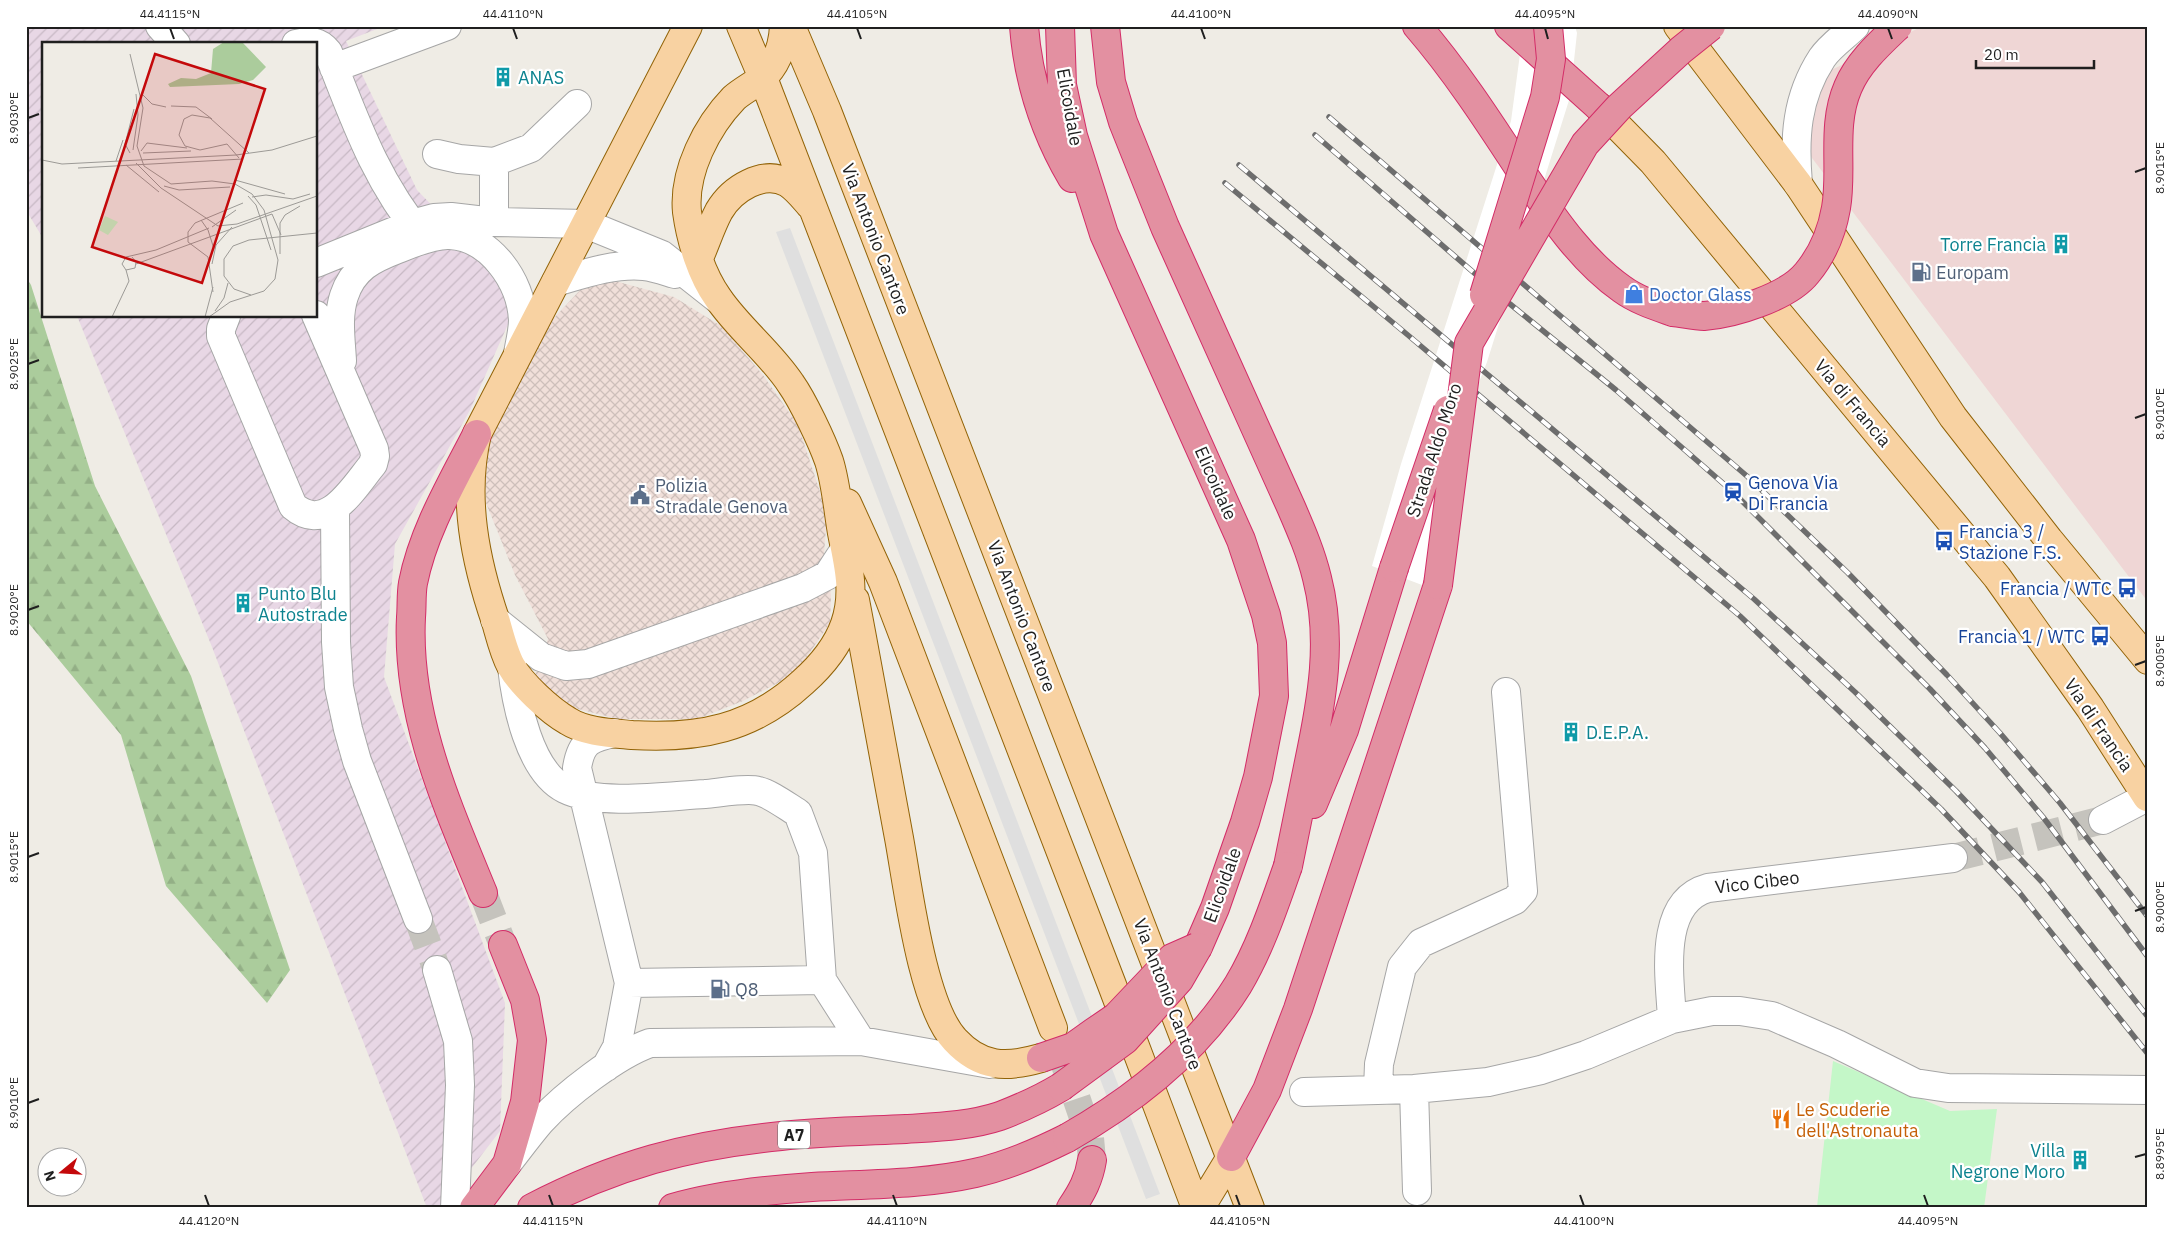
<svg xmlns="http://www.w3.org/2000/svg" width="2174" height="1234" font-family="'IBM Plex Sans',sans-serif">
	<style>
		.commercial { fill: #efd6d5 }
		.industrial { fill: url(#industrial-furrows) }
		.military { fill: url(#military-cross-hatch) }
		.forest { fill: url(#forest-firs) }
		.park { fill: #c4f7c8 }
		.parking { fill: #dfdfdf }
		.pier { fill: #fff }
		.lines { fill: none; stroke-linecap: round; stroke-linejoin: round }
		.minor-tunnel { stroke: #c5c3bd; stroke-width: 28; stroke-dasharray: 28 14; stroke-linecap: butt }
		.highway-tunnel { stroke: #c5c3bd; stroke-width: 28; stroke-dasharray: 28 14; stroke-linecap: butt }
		.minor-casing { stroke: #a6a6a6; stroke-width: 30 }
		.major-casing { stroke: #926307; stroke-width: 30 }
		.highway-casing { stroke: #d32c67; stroke-width: 30 }
		.minor { stroke: #fff; stroke-width: 28 }
		.major { stroke: #f8d2a2; stroke-width: 28 }
		.highway { stroke: #e390a1; stroke-width: 28 }
		.rail-casing { stroke: #6d6d6d; stroke-width: 5.5 }
		.rail { stroke: #fff; stroke-width: 4; stroke-dasharray: 11; stroke-linecap: butt }
		.highway-bridge-casing { stroke: #d32c67; stroke-width: 30; stroke-linecap: butt }
		.highway-bridge { stroke: #e390a1; stroke-width: 28 }
		.ticks { fill: none; stroke: #1f1f1f; stroke-width: 2 }
		.labels { text-anchor: middle; dominant-baseline: central; stroke-width: 4.5; stroke-linejoin: round; paint-order: stroke }
		.shield { fill: #fff; stroke: #626262; stroke-width: 1 }
		.shield-label { font-size: 16px; font-weight: bold; fill: #1f1f1f }
		.culture-label { font-size: 18px; fill: #0d838f; stroke: #fff; text-anchor: start }
		.street-label { font-size: 18px; fill: #1f1f1f; stroke: #fff }
		.service-label { font-size: 18px; fill: #4e5e75; stroke: #fff; text-anchor: start }
		.shop-label { font-size: 18px; fill: #366cbe; stroke: #fff; text-anchor: start }
		.transit-label { font-size: 18px; fill: #164399; stroke: #fff; text-anchor: start }
		.food-label { font-size: 18px; fill: #c56008; stroke: #fff; text-anchor: start }
		.inset-road { fill: none; stroke: #9c9a96; stroke-width: 1 }
		.view { fill: #c4090b; fill-opacity: 0.15; stroke: #c4090b; stroke-width: 2.5 }
		.inset-edge { fill: none; stroke: #1f1f1f; stroke-width: 2.5 }
		.neatline { fill: none; stroke: #1f1f1f; stroke-width: 2 }
		.ticks-label { font-size: 12px; text-anchor: middle; fill: #1f1f1f }
	</style>
	<defs>
		<pattern id="industrial-furrows" width="10" height="10" patternUnits="userSpaceOnUse" patternTransform="scale(1.25)"><rect width="10" height="10" fill="#e8d7e5"/><path d="M-1 1l2-2M0 10L10 0M9 11l2-2" fill="none" stroke="#c7b8c4"/></pattern>
		<pattern id="military-cross-hatch" width="8" height="8" patternUnits="userSpaceOnUse" patternTransform="scale(1.25)"><rect width="8" height="8" fill="#f0dfd9"/><path d="M0 0l8 8M0 8l8-8" fill="none" stroke="#cdbfba"/></pattern>
		<pattern id="forest-firs" width="22" height="20" patternUnits="userSpaceOnUse" patternTransform="scale(1.25)"><rect width="22" height="20" fill="#abcc9c"/><path d="M5 1l3.5 6h-7zM16 11l3.5 6h-7z" fill="#93af86"/></pattern>
	</defs>
	<rect width="100%" height="100%" fill="#efece5"/>
	<!-- commercial -->
	<path class="commercial" d="M1923,26h225v576l-364,-481 16,-36z"/>
	<!-- industrial -->
	<path class="industrial" d="M26,26h359l-39,15 71,149 67,69 29,54 -43,97 -75,134 -11,133 121,326 -5,128 -59,77h-14l-215,-561 -135,-331h239v-272h-272v196l-18,-30z"/>
	<!-- military -->
	<path class="military" d="M611,280l63,17 47,29 42,49 35,50 29,88 -3,42 7,40 -1,28 -35,51 -52,27 -46,18h-79l-60,-15 -23,-29 13,-36 -33,-64 -29,-72 -2,-50 31,-64 38,-70 29,-31z"/>
	<!-- forest -->
	<path class="forest" d="M26,277l5,8 64,201 96,190 99,294 -23,33 -101,-117 -45,-151 -95,-115z"/>
	<!-- park -->
	<path class="park" d="M1833,1061l117,50 47,-2 -13,99 -167,-1z"/>
	<!-- parking -->
	<path class="parking" d="M790,228l370,966 -14,5 -370,-967z"/>
	<!-- pier -->
	<path class="pier" d="M1516,26h59l2,7 -7,64 -83,265 -43,109 -5,42 -17,72 -50,-19 29,-102 110,-343 9,-67z"/>
	<g class="lines">
		<!-- minor-tunnel -->
		<path class="minor-tunnel" d="M1953,858l150,-38
			M418,919l19,51"/>
		<!-- highway-tunnel -->
		<path class="highway-tunnel" d="M483,893l20,52
			M1063,1059l27,79 2,22"/>
		<defs>
			<path id="minor" d="M160,26l16,18
				M296,44c14,-4 23,-3 32,8 27,68 47,128 95,186
				M334,68l113,-42
				M437,154l22,5 35,3
				M1798,184c-4,-46 -2,-86 24,-126 8,-12 23,-22 33,-32
				M494,222v-60l37,-14 46,-44
				M316,263l96,-39 22,-6 17,-1 43,5 92,2 76,31 57,45
				M556,282c27,-8 59,-19 88,-16 10,1 21,5 31,8
				M226,316l-5,13v7l72,170c34,29 60,-18 80,-42l2,-8 -1,-7 -58,-134
				M342,361c-1,-21 -5,-44 2,-65 9,-28 28,-37 54,-47 15,-6 36,-15 52,-14 40,2 71,46 73,85 0,10 -3,23 -5,33
				M335,509l1,133 3,45 9,42 9,32 61,158
				M495,620l46,37 25,9 22,-2 215,-76 25,-13 17,-26
				M512,667c4,36 17,104 53,122 34,17 102,7 140,5 13,-1 42,-6 53,-3 11,2 30,16 40,22l15,40 9,127
				M614,733c-24,5 -33,9 -37,35l52,215
				M2103,820l44,-23
				M437,970l21,71 2,44 -5,123
				M1672,1019c-2,-41 -15,-117 36,-131l245,-30
				M606,1067l11,-20 12,-64 193,-3 39,61
				M1378,1089l1,-25 23,-97 19,-24 94,-43 8,-9 -17,-199
				M1414,1089l3,102
				M1304,1092l110,-3 74,-7 53,-12 45,-15 86,-36 40,-8h28l32,5 65,28 78,39 33,5 200,2
				M507,1164c11,-14 22,-29 34,-43 24,-26 75,-66 109,-78l211,-2 129,23"/>
			<path id="major" d="M688,26l-211,408c-15,63 -2,127 19,188 4,14 8,31 15,44 10,18 38,44 57,55 17,11 43,12 64,14 67,4 120,-6 171,-53 18,-16 34,-35 42,-58 11,-31 3,-60 -3,-91 -4,-23 -6,-50 -13,-72 -7,-20 -26,-60 -38,-77 -21,-32 -52,-55 -73,-86 -17,-24 -27,-57 -31,-86 -4,-40 20,-86 47,-114 8,-7 18,-12 27,-19 16,-14 22,-32 23,-53
				M741,26l22,52 349,907 84,223
				M791,26l36,85 423,1097
				M1678,26l120,158 155,233 96,123 99,120
				M1599,107l54,55 344,415 93,131 57,89
				M699,258c7,-16 12,-32 20,-47 13,-22 44,-42 69,-28 9,6 15,14 22,22
				M847,503l36,79 170,446
				M855,600c15,79 29,158 44,238 9,49 23,167 56,202 26,28 51,28 86,18
				M1200,1208l31,-51"/>
			<path id="highway" d="M1024,26c4,53 21,106 48,152
				M1060,26l2,59 11,51 31,98 137,306 25,75 6,28 2,53 -16,81 -13,45 -30,86 -17,39
				M1105,26l6,56 12,40 42,105 126,280c10,23 20,46 26,71 16,62 5,122 -8,184 -7,34 -14,69 -21,104
				M1417,26c38,44 70,93 102,142 30,43 59,90 103,121 15,11 34,17 51,23
				M1509,26l90,81
				M477,434c-24,47 -54,97 -64,149 -2,11 -1,23 -2,34 -5,98 36,188 72,276
				M1313,804l31,-74 50,-162
				M1231,1157l36,-67 31,-81 140,-424
				M474,1208l33,-44 18,-62 7,-62 -7,-40 -22,-55
				M532,1208c83,-43 156,-63 249,-72 41,-4 83,-5 125,-7 31,-2 64,-3 94,-13 21,-8 41,-17 61,-29
				M673,1208c45,-13 93,-18 139,-21 55,-3 109,-2 163,-14 32,-7 62,-20 92,-35
				M1071,1208c11,-16 18,-29 21,-48"/>
		</defs>
		<!-- minor casing -->
		<use href="#minor" class="minor-casing"/>
		<!-- major casing -->
		<use href="#major" class="major-casing"/>
		<!-- highway casing -->
		<use href="#highway" class="highway-casing"/>
		<!-- minor -->
		<use href="#minor" class="minor"/>
		<!-- major -->
		<use href="#major" class="major"/>
		<!-- highway -->
		<use href="#highway" class="highway"/>
		<defs>
			<path id="rail" d="M1329,117l419,360 100,96 99,102 53,58 60,70 88,114
				M1315,135l195,169 106,86 117,102 197,197 55,59 58,69 105,140
				M1239,165l515,434 101,93 101,99 86,91 106,135
				M1225,183l184,153 331,280 201,193 78,83 129,162"/>
		</defs>
		<!-- rail casing -->
		<use href="#rail" class="rail-casing"/>
		<!-- rail -->
		<use href="#rail" class="rail"/>
		<defs>
			<path id="highway-bridge" d="M1484,295l61,-198 6,-38 -3,-33
				M1673,312c10,1 21,4 31,4 29,-2 84,-19 103,-43 15,-18 25,-42 29,-65 7,-39 -5,-82 12,-121 10,-24 31,-43 50,-61
				M1394,568l54,-158
				M1438,585l31,-242 116,-199 34,-37 62,-57 30,-24
				M1041,1058l32,-11 21,-15 22,-15 56,-59 25,-11
				M1061,1087l64,-47 54,-60 19,-33
				M1067,1138c67,-38 130,-87 171,-153 22,-37 36,-79 50,-119"/>
		</defs>
		<!-- highway-bridge casing -->
		<use href="#highway-bridge" class="highway-bridge-casing"/>
		<!-- highway-bridge -->
		<use href="#highway-bridge" class="highway-bridge"/>
	</g>
	<!-- ticks -->
	<path class="ticks" d="M170,28l4,11M513,28l4,11M857,28l4,11M1201,28l4,11M1545,28l3,11M1888,28l4,11M28,118l11,-4M2135,172l11,-4M28,364l11,-4M2135,418l11,-4M28,610l11,-4M2135,665l11,-4M28,857l11,-4M2135,911l11,-4M28,1103l11,-4M2135,1157l11,-3M205,1195l4,11M549,1195l4,11M893,1195l4,11M1236,1195l4,11M1580,1195l4,11M1924,1195l4,11"/>
	<!-- icons -->
	<defs>
		<symbol id="building-bare" viewBox="-9 -9 18 18"><path d="M-4-6H4V6H1V3H-1V6H-4ZM-2.5-4.3h1.7v1.8h-1.7ZM.8-4.3h1.7v1.8H.8ZM-2.5-1h1.7V.8h-1.7ZM.8-1h1.7V.8H.8Z" fill="#0f9aa8" stroke="#fff" stroke-width="2.5" paint-order="stroke"/></symbol>
		<symbol id="fuel-bare" viewBox="-9 -9 18 18"><path d="M-5.5-6h7V0h2V4h1.3V-2.5L3-4.5l.8-.8L6-3V5H2.5V1h-1V6h-7ZM-4.2-4.7v3.2H.2V-4.7Z" fill="#5c6f8a" stroke="#fff" stroke-width="2.5" paint-order="stroke"/></symbol>
		<symbol id="shop-bare" viewBox="-9 -9 18 18"><path d="M-5-2.5h2.3a2.7 3.5 0 0 1 5.4 0H5L5.5 6h-11ZM-1.5-2.5h3a1.5 2.3 0 0 0-3 0Z" fill="#3f7fe0" stroke="#fff" stroke-width="2.5" paint-order="stroke"/></symbol>
		<symbol id="station-bare" viewBox="-9 -9 18 18"><path d="M-3-6H3Q5-6 5-4V2Q5 4 3 4L4.5 6H3L1.5 4h-3L-3 6H-4.5L-3 4Q-5 4-5 2V-4Q-5-6-3-6ZM-3.5-4v3h7v-3ZM-3.5 1v1.5H-2V1ZM2 1v1.5H3.5V1Z" fill="#1a4fb4" stroke="#fff" stroke-width="2.5" paint-order="stroke"/></symbol>
		<symbol id="civic-bare" viewBox="-9 -9 18 18"><path d="M-.6-6.5H3V-4.5H.6V-3L4-1V1h2V6H-6V1h2V-1L-.6-3ZM-1.2 2.5V6h2.4V2.5Z" fill="#5c6f8a" stroke="#fff" stroke-width="2.5" paint-order="stroke"/></symbol>
		<symbol id="bus-bare" viewBox="-9 -9 18 18"><path d="M-5-6H5V4H4V6H2V4H-2V6H-4V4H-5ZM-3.5-4V0h7V-4ZM-3.5 1.2v1.5H-2V1.2ZM2 1.2v1.5H3.5V1.2Z" fill="#1a4fb4" stroke="#fff" stroke-width="2.5" paint-order="stroke"/></symbol>
		<symbol id="restaurant-bare" viewBox="-9 -9 18 18"><path d="M-5-6h1v4h1v-4h1v4h1v-4h1v5L-1.5 .5V6h-2V.5L-5-1ZM5-6V6H3V1.5H1.5Q1.5-4 5-6Z" fill="#e8710a" stroke="#fff" stroke-width="2.5" paint-order="stroke"/></symbol>
	</defs>
	<g fill-rule="evenodd">
		<use href="#building-bare" x="489" y="63" width="28" height="28"/>
		<use href="#building-bare" x="2047" y="230" width="28" height="28"/>
		<use href="#fuel-bare" x="1907" y="258" width="28" height="28"/>
		<use href="#shop-bare" x="1620" y="280" width="28" height="28"/>
		<use href="#station-bare" x="1719" y="478" width="28" height="28"/>
		<use href="#civic-bare" x="626" y="481" width="28" height="28"/>
		<use href="#bus-bare" x="1930" y="527" width="28" height="28"/>
		<use href="#bus-bare" x="2113" y="574" width="28" height="28"/>
		<use href="#building-bare" x="229" y="589" width="28" height="28"/>
		<use href="#bus-bare" x="2086" y="622" width="28" height="28"/>
		<use href="#building-bare" x="1557" y="718" width="28" height="28"/>
		<use href="#fuel-bare" x="706" y="975" width="28" height="28"/>
		<use href="#restaurant-bare" x="1767" y="1105" width="28" height="28"/>
		<use href="#building-bare" x="2066" y="1146" width="28" height="28"/>
	</g>
	<g class="labels">
		<!-- shield labels -->
		<rect class="shield" x="778" y="1121.5" width="32" height="27" rx="4"/>
		<g class="shield-label">
			<text x="794" y="1135">A7</text>
		</g>
		<!-- culture labels -->
		<g class="culture-label">
			<text x="518" y="77">ANAS</text>
			<text x="2046" y="244" text-anchor="end">Torre Francia</text>
			<text x="258" y="593">Punto Blu<tspan x="258" dy="21">Autostrade</tspan></text>
			<text x="1586" y="732">D.E.P.A.</text>
			<text x="2065" y="1150" text-anchor="end">Villa<tspan x="2065" dy="21">Negrone Moro</tspan></text>
		</g>
		<!-- street labels -->
		<g class="street-label">
			<text transform="translate(1070 107) rotate(80)">Elicoidale</text>
			<text transform="translate(876 239) rotate(69)">Via Antonio Cantore</text>
			<text transform="translate(1853 403) rotate(50)">Via di Francia</text>
			<text transform="translate(1434 450) rotate(-72)">Strada Aldo Moro</text>
			<text transform="translate(1216 483) rotate(66)">Elicoidale</text>
			<text transform="translate(1022 616) rotate(69)">Via Antonio Cantore</text>
			<text transform="translate(2099 725) rotate(56)">Via di Francia</text>
			<text transform="translate(1757 882) rotate(-7)">Vico Cibeo</text>
			<text transform="translate(1222 885) rotate(-70)">Elicoidale</text>
			<text transform="translate(1168 994) rotate(69)">Via Antonio Cantore</text>
		</g>
		<!-- service labels -->
		<g class="service-label">
			<text x="1936" y="272">Europam</text>
			<text x="655" y="485">Polizia<tspan x="655" dy="21">Stradale Genova</tspan></text>
			<text x="735" y="989">Q8</text>
		</g>
		<!-- shop labels -->
		<g class="shop-label">
			<text x="1649" y="294">Doctor Glass</text>
		</g>
		<!-- transit labels -->
		<g class="transit-label">
			<text x="1748" y="482">Genova Via<tspan x="1748" dy="21">Di Francia</tspan></text>
			<text x="1959" y="531">Francia 3 /<tspan x="1959" dy="21">Stazione F.S.</tspan></text>
			<text x="2112" y="588" text-anchor="end">Francia / WTC</text>
			<text x="2085" y="636" text-anchor="end">Francia 1 / WTC</text>
		</g>
		<!-- food labels -->
		<g class="food-label">
			<text x="1796" y="1109">Le Scuderie<tspan x="1796" dy="21">dell'Astronauta</tspan></text>
		</g>
	</g>
	<!-- overview -->
	<g transform="translate(42 42)">
		<rect width="275" height="275" fill="#efece5"/>
		<path d="M182,0h18l24,25 -13,13 -14,4 -69,3 -2,-3 13,-6 15,1 15,-6 2,-24z" fill="#abcc9c"/>
		<path d="M63,174l13,6 -10,13 -9,-5z" fill="#c4f7c8"/>
		<path class="inset-road" d="M88,12l13,54 -6,38 7,20 27,18 41,-3 23,3 17,10 12,16 14,50 -3,19 -11,12 -34,11 -21,15M100,52l10,10 14,3M129,64l25,1 16,12M91,108l5,-35 -2,-21M99,109l6,-8 40,5M88,111l-5,-9 9,-35M101,111l48,-2M197,116l-12,-14 -27,6 -15,-4 -6,-11 5,-16 8,-4 18,3 39,35M0,118l20,4 174,-9 36,-5 45,-14M74,119l7,-21M94,121l25,25 57,38 19,-2 80,-28M84,123l33,27M36,126l165,-9M193,138l50,14M122,144l15,4 51,-3M206,154l8,9 15,45M210,155l14,-2 27,4 17,-5M159,178l7,10 6,19M170,185l24,-17M238,212v-31l5,-8 15,-9M90,215l4,5 -1,6 -9,2 -4,-6 4,-7 30,-7 53,-22M94,222l136,-50 9,21M170,222l4,-19 16,-18M171,250l-5,-35 -20,-15v-10l7,-9 48,-20M209,253l-17,-6 -10,-13v-17l9,-13 16,-6 68,-7M173,269l9,-13 4,-15M70,275l17,-36 -3,-11M163,275l8,-30"/>
		<path class="view" d="M113,12l110,35 -63,194 -110,-36z"/>
		<rect width="275" height="275" class="inset-edge"/>
	</g>
	<!-- border -->
	<rect width="2174" height="1234" fill="none" stroke="#ffffff" stroke-width="55"/>
	<!-- north arrow -->
	<g transform="translate(62 1172) rotate(252)"><circle r="24" fill="#ffffff" stroke="#a5a5a5"/>
	<path d="M0-4L9 19L0 12L-9 19Z" fill="#c4090b"/>
	<text y="-8" font-size="14" font-weight="bold" text-anchor="middle" fill="#1f1f1f">N</text>
	</g>
	<!-- scale -->
	<path d="M1976 60v8h118v-8" fill="none" stroke="#1f1f1f" stroke-width="2.5"/>
	<text x="1984" y="60" font-size="15" fill="#1f1f1f" stroke="#ffffff" stroke-width="4" paint-order="stroke">20 m</text>
	<rect x="28" y="28" width="2118" height="1178" class="neatline"/>
	<g class="ticks-label">
		<text x="170" y="18">44.4115°N</text>
		<text x="513" y="18">44.4110°N</text>
		<text x="857" y="18">44.4105°N</text>
		<text x="1201" y="18">44.4100°N</text>
		<text x="1545" y="18">44.4095°N</text>
		<text x="1888" y="18">44.4090°N</text>
		<text transform="translate(14 118) rotate(-90)" y="4">8.9030°E</text>
		<text transform="translate(2160 168) rotate(-90)" y="4">8.9015°E</text>
		<text transform="translate(14 364) rotate(-90)" y="4">8.9025°E</text>
		<text transform="translate(2160 414) rotate(-90)" y="4">8.9010°E</text>
		<text transform="translate(14 610) rotate(-90)" y="4">8.9020°E</text>
		<text transform="translate(2160 661) rotate(-90)" y="4">8.9005°E</text>
		<text transform="translate(14 857) rotate(-90)" y="4">8.9015°E</text>
		<text transform="translate(2160 907) rotate(-90)" y="4">8.9000°E</text>
		<text transform="translate(14 1103) rotate(-90)" y="4">8.9010°E</text>
		<text transform="translate(2160 1154) rotate(-90)" y="4">8.8995°E</text>
		<text x="209" y="1225">44.4120°N</text>
		<text x="553" y="1225">44.4115°N</text>
		<text x="897" y="1225">44.4110°N</text>
		<text x="1240" y="1225">44.4105°N</text>
		<text x="1584" y="1225">44.4100°N</text>
		<text x="1928" y="1225">44.4095°N</text>
	</g>
</svg>
